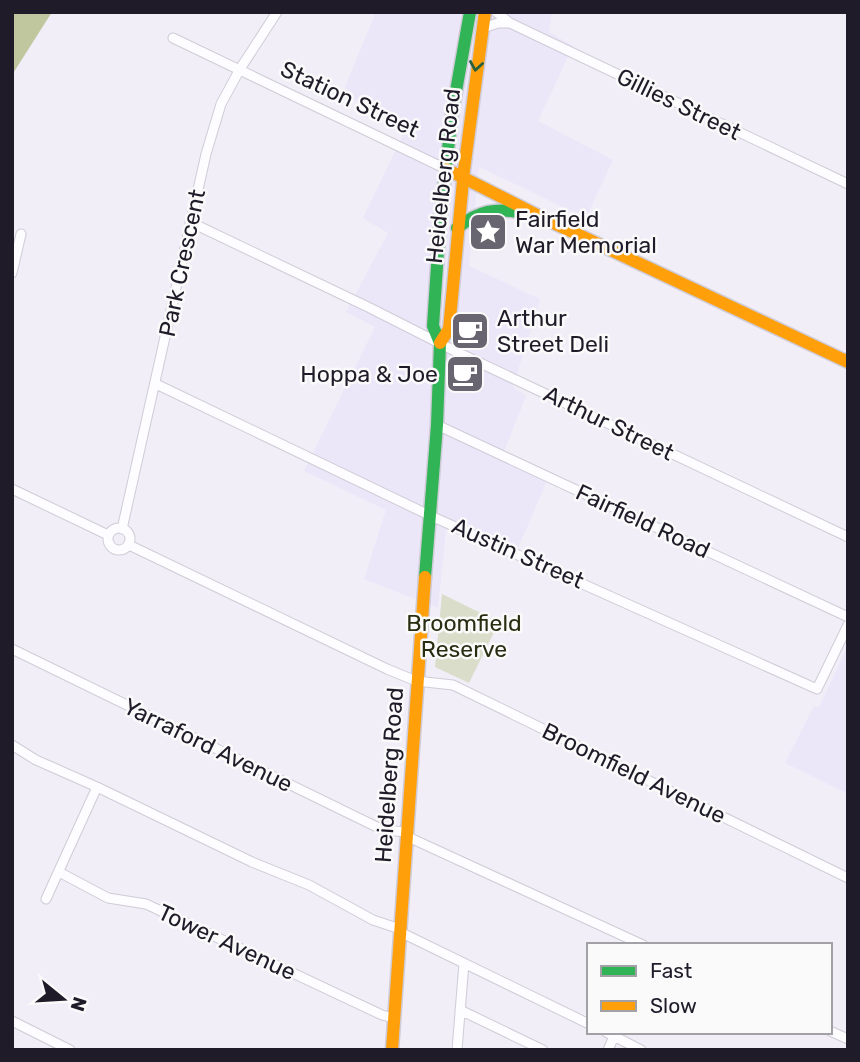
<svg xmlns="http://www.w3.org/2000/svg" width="860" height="1062" font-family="Rubik,sans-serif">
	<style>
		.built { fill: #ece6f9 }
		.green { fill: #daddca }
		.water { fill: #c0c79e }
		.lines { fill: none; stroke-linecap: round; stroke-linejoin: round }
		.street-casing { stroke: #cfccd7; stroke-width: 11 }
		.fast-casing { stroke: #cfccd7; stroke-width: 15 }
		.slow-casing { stroke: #cfccd7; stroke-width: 15 }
		.street { stroke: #fdfcfe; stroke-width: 9 }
		.fast { stroke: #30b455; stroke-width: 12 }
		.slow { stroke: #ff9f0a; stroke-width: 12 }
		.oneway { stroke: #27603c }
		.labels { text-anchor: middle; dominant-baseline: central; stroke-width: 5; stroke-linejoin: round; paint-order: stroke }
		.street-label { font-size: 23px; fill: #1f1b28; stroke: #fafafa }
		.poi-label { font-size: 23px; fill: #1f1b28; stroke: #fafafa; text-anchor: start }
		.park-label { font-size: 23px; fill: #282c10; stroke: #fafafa }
	</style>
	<rect width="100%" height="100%" fill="#f1eef8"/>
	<!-- built -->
	<path class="built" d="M376,12h176l-3,20 24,14 -35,75 75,39 -27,58 -107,-51 -10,99 71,33 -27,88 13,9 -23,58 46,22 -37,86 -66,-33 -8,79 -74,-29 22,-69 -82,-39 71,-144 -29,-15 42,-79 -25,-15 45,-93 -66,-31z
		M848,646v148l-63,-31 29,-57 5,1z"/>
	<!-- green -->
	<path class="green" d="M494,218l11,1 -14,28 -20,-6 13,-21z
		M442,594l57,28 -30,61 -34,-16z"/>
	<!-- water -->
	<path class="water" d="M12,12h40l-40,63z"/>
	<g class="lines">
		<defs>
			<path id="street" d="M496,12l14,11 338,161
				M483,28l15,-5h12
				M173,38l273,131
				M190,222l178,85
				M12,273l9,-39
				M370,308l87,44 391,185
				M156,384l275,132 386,173 31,-64
				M437,425l411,192
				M12,489l96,46
				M108 539a11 11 0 1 1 22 0a11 11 0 1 1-22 0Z
				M122,529l84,-375 15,-50 19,-35 37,-57
				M129,545l258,124 29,12 37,4 395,193
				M12,649l371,181 24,2
				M12,745l24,15 61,27 -51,112
				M97,787l155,75 57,23 64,35 27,9
				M406,836l237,109
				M59,872l49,26 38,6 236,111 12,3
				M400,932l189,92
				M460,1010l83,40
				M12,1021l58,29
				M830,1031l18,8
				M606,1032l35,18
				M457,1050l7,-87
				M608,1050l7,-16"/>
			<path id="fast" d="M457,228c21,-17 39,-21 66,-15
				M425,577l12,-152 3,-82 -7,-17 7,-105 12,-107 18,-102"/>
			<path id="slow" d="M446,169l97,49 305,144
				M440,343l9,-14 15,-159 21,-158
				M392,1050l33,-473"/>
		</defs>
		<!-- street casing -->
		<use href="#street" class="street-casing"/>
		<!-- fast casing -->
		<use href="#fast" class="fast-casing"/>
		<!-- slow casing -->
		<use href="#slow" class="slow-casing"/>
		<!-- street -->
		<use href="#street" class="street"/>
		<!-- fast -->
		<use href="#fast" class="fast"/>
		<!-- slow -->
		<use href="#slow" class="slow"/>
	</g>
	<!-- one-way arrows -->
	<defs><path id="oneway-chevron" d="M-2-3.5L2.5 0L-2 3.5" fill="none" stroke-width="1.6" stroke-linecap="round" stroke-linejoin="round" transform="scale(1.75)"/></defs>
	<use class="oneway" href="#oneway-chevron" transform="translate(476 66) rotate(99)"/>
	<!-- icons -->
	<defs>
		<symbol id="sight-square" viewBox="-11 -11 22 22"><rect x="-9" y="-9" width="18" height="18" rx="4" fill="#686571" stroke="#fafafa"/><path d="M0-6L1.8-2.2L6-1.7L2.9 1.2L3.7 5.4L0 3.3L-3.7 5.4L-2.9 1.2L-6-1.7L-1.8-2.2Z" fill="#fff"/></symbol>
		<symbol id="cafe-square" viewBox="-11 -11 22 22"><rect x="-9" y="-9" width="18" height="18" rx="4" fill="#686571" stroke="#fafafa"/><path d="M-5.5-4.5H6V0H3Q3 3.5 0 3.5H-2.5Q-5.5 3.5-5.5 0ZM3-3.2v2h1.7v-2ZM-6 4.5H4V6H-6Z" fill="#fff"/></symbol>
	</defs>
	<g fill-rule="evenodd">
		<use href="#sight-square" x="466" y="210" width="44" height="44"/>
		<use href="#cafe-square" x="448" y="309" width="44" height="44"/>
		<use href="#cafe-square" x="443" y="352" width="44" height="44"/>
	</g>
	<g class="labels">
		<!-- street labels -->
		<g class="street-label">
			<text transform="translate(350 99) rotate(25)">Station Street</text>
			<text transform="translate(679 104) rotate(26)">Gillies Street</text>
			<text transform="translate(443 176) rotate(-84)">Heidelberg Road</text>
			<text transform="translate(182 263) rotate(-78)">Park Crescent</text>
			<text transform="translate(609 423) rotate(26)">Arthur Street</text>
			<text transform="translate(643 521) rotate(25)">Fairfield Road</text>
			<text transform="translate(518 553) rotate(24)">Austin Street</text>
			<text transform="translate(208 745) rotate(26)">Yarraford Avenue</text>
			<text transform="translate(634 773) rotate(26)">Broomfield Avenue</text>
			<text transform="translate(389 775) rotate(-86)">Heidelberg Road</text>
			<text transform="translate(227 942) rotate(25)">Tower Avenue</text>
		</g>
		<!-- poi labels -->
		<g class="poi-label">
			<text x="515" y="219">Fairfield<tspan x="515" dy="26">War Memorial</tspan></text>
			<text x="497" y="318">Arthur<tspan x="497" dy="26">Street Deli</tspan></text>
			<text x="438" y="374" text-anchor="end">Hoppa &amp; Joe</text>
		</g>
		<!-- park labels -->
		<g class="park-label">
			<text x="464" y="623">Broomfield<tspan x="464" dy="26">Reserve</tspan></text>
		</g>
	</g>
	<!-- border -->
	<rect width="860" height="1062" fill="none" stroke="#1f1b28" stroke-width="28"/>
	<!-- legend -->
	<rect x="587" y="943" width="245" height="91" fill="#fafafa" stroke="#a2a1a6" stroke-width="2"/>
	<rect x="601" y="966" width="35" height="10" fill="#30b455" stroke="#a2a1a6" stroke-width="2"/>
	<text x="650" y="978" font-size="21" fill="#1f1b28">Fast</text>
	<rect x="601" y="1001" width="35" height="10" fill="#ff9f0a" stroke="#a2a1a6" stroke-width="2"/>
	<text x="650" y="1013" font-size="21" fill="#1f1b28">Slow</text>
	<!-- north arrow -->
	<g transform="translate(63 999) rotate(108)" stroke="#fafafa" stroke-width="5" paint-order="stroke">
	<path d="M0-5L12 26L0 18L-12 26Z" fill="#1f1b28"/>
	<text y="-10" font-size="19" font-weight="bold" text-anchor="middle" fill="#1f1b28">N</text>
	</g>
</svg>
